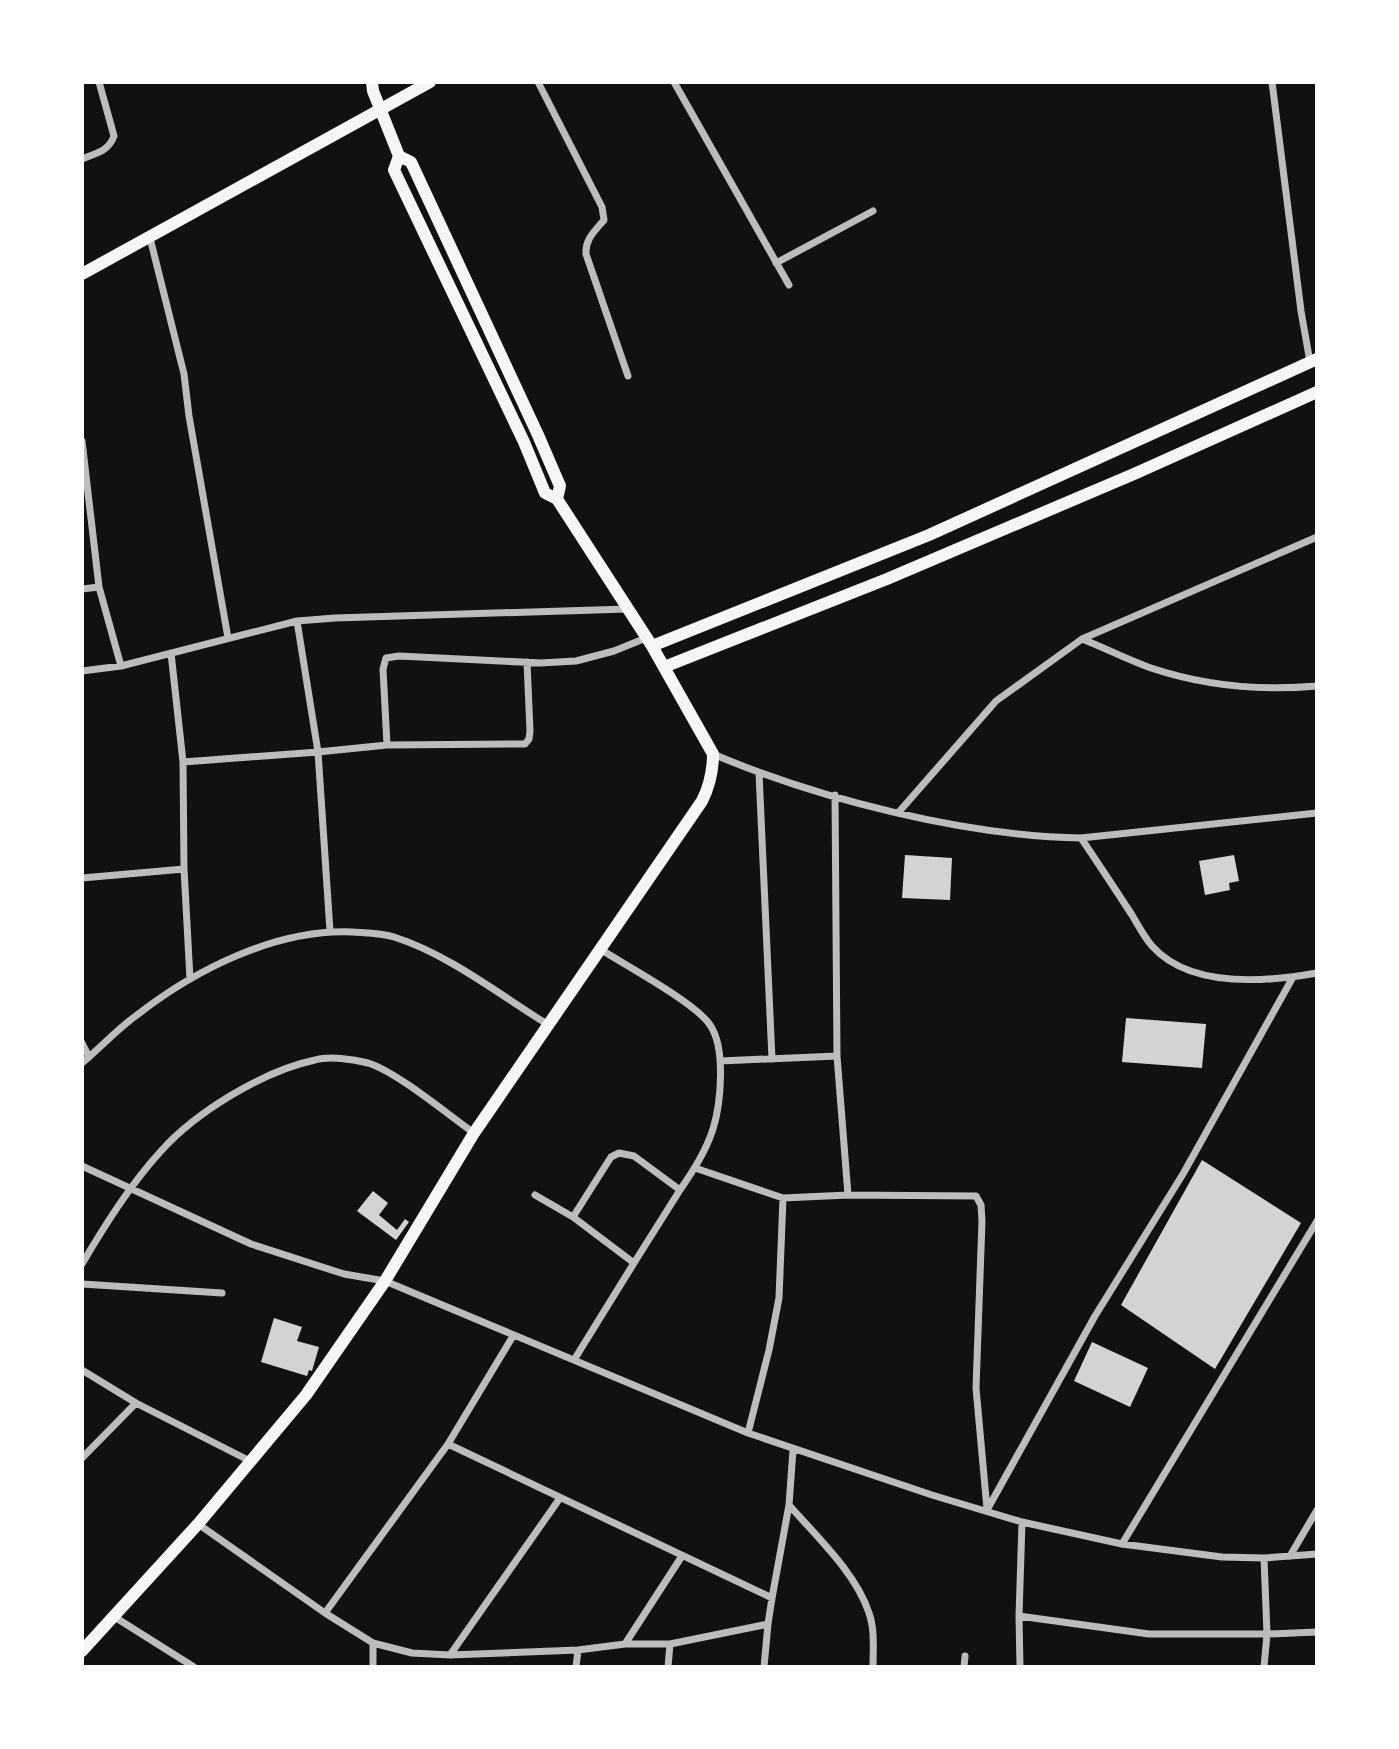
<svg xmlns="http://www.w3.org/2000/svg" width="1399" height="1749" font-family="Arial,sans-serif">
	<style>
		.building { fill: #d3d3d3 }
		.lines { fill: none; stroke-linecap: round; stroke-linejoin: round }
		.minor { stroke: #bcbcbc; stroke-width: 7 }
		.secondary { stroke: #f5f5f5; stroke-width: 12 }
	</style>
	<rect width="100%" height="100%" fill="#111"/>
	<!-- building -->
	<path class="building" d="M905,855l47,3 -2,42 -48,-2z
		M1234,855l5,26 -10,2 1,7 -25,5 -6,-34z
		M1126,1018l80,6 -4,44 -80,-6z
		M1202,1160l99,63 -86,146 -94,-64z
		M373,1191l15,12 -9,12 18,15 8,-11 4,3 -13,18 -39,-29z
		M274,1318l28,9 -5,14 22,6 -7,24 -3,-1 -2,6 -46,-14z
		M1092,1342l56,26 -18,39 -56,-26z"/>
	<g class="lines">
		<!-- minor -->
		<path class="minor" d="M538,82l64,125 2,13c-9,11 -19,19 -18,34l42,122
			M674,82l115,203
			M1272,82l29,229 9,51
			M82,159c14,-6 27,-8 32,-23l-15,-54
			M150,238l34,136 5,42 39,222
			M776,263l97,-52
			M82,441l17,146 22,79
			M82,589l17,-2
			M297,621l38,-3 292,-9
			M1082,639c23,9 46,21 69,29 54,18 110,23 166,18
			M171,653l12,109
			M82,671l39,-5 176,-45 21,131 69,-7 -4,-76 3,-11 13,-2 142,7 35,-2 38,-10 32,-13
			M387,745l138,-1 4,-5 1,-8 -3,-69
			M713,754c106,45 252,82 368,84l236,-25
			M759,773l13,286
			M835,795l2,261 11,139
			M898,813l98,-112 86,-62 235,-102
			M1081,838c17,25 34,51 51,77 6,10 12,22 20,31 38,43 114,36 165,27
			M82,878l102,-9
			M190,979l-6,-110 -1,-107 135,-10 12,179
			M82,1043l7,14 -7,6
			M89,1057c16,-14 31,-30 48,-42 59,-46 139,-86 215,-83 14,1 29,1 42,5 54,17 106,58 153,87
			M720,1061l117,-5
			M82,1166l169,78 93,30 41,7 363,152 184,62 90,27 100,22 100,13 42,1 53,-4
			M695,1168l88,30 65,-3 128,1 5,9 1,16 -6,167 11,121
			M535,1195l38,22
			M634,1263l46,-73
			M82,1264c23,-39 48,-79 79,-113 35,-39 102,-80 154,-91 14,-4 38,-1 53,3 29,9 79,51 106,70
			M82,1284l140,9
			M574,1360l60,-97 -61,-46 38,-60 8,-4 15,3 46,34c13,-19 26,-39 33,-61 8,-26 13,-81 -3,-104 -14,-22 -85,-60 -110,-76
			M82,1370l54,33
			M748,1433l21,-83 10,-52 4,-100
			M448,1444l65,-108
			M82,1458l54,-55 114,58
			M789,1505c27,31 67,68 80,108 6,17 4,36 4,54
			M987,1510l108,-194 88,-142 110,-197
			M198,1524l127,89 48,30 39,10 38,2 128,-5 47,-6 57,-88
			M1122,1544l195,-323
			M1290,1556l27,-46
			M1264,1558l3,76 50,-2
			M325,1613l123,-169 324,154 17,-93 4,-55
			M113,1616l81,51
			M1019,1616l3,-94
			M373,1643v24
			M625,1644h45
			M450,1655l110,-157
			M576,1667l2,-17
			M668,1667l2,-23 98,-20 4,-26
			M764,1667l4,-43
			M964,1667l1,-11
			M1020,1667l-1,-51 130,18h118l-3,33"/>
		<!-- secondary -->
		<path class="secondary" d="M399,156l12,6 127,273 22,51 -3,13
			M82,274l348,-192
			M652,646l277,-111 388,-176
			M664,667l223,-88 247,-105 183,-82
			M82,1651l116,-127 108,-129 79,-114 89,-148 228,-332c8,-16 11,-29 11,-47l-61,-108 -95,-147 -12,-6 -21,-51 -130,-272 5,-14 -26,-65 -1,-9"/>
	</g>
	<!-- border -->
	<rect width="1399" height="1749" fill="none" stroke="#ffffff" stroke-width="168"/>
</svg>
